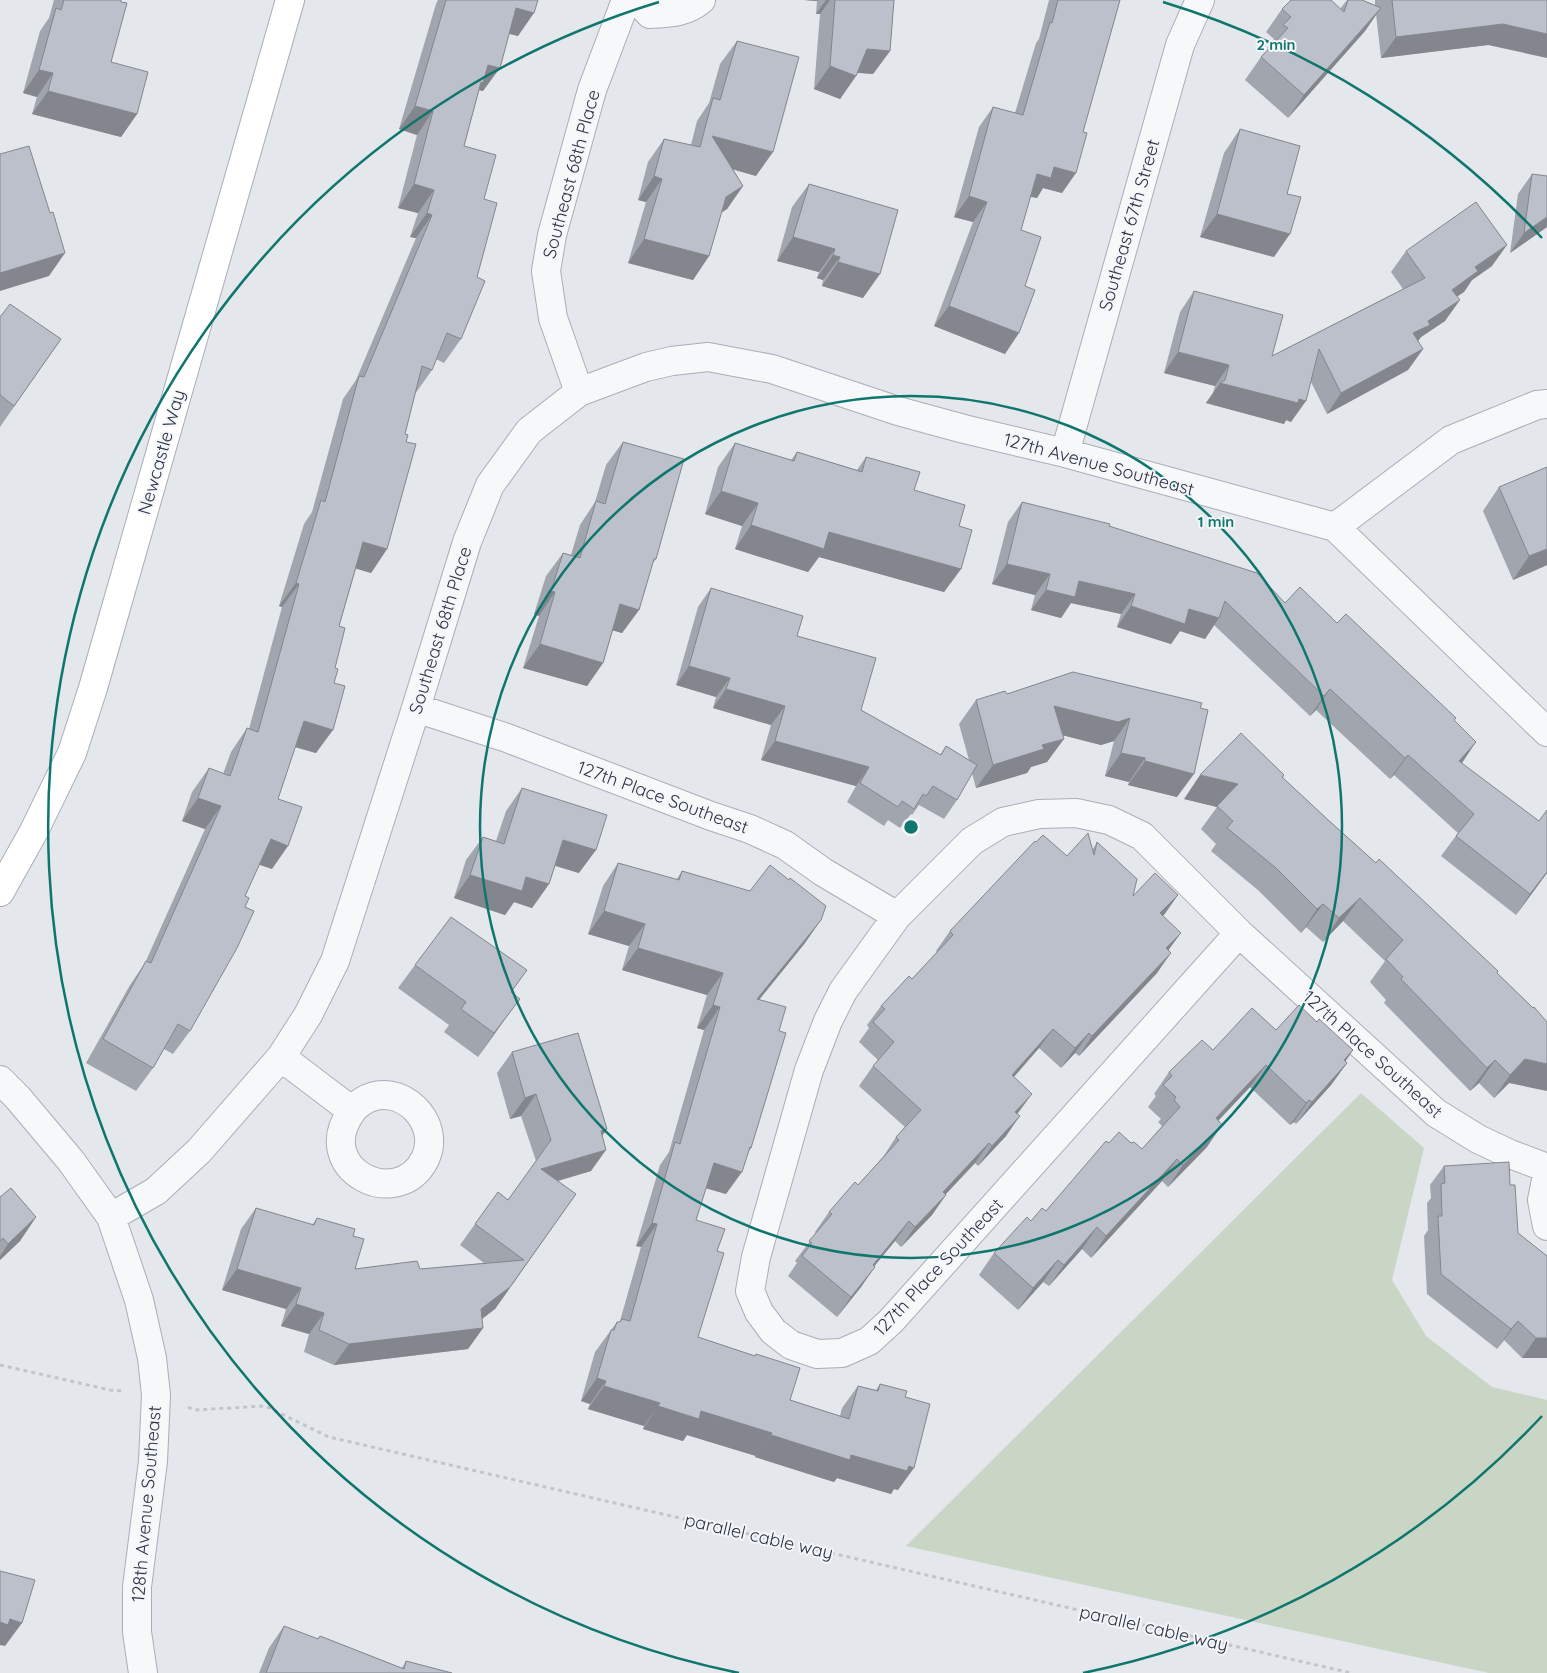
<svg xmlns="http://www.w3.org/2000/svg" width="1547" height="1673" font-family="Quicksand,sans-serif">
	<style>
		.green { fill: #c9d6c5 }
		.lines { fill: none; stroke-linecap: round; stroke-linejoin: round }
		.minor-casing { stroke: #a9aeb7; stroke-width: 30 }
		.secondary-casing { stroke: #a9aeb7; stroke-width: 30 }
		.path { stroke: #c2c5cb; stroke-width: 3; stroke-dasharray: 4 4; stroke-linecap: butt }
		.minor { stroke: #f7f8fa; stroke-width: 28 }
		.secondary { stroke: #fff; stroke-width: 28 }
		.wall { fill: #a1a5ae }
		.shaded-wall { fill: #83868d }
		.building { fill: #bbc0ca; stroke: #83868d }
		.ring { fill: none; stroke: #0f766e; stroke-width: 2.5 }
		.labels { text-anchor: middle; dominant-baseline: central; stroke-width: 4; stroke-linejoin: round; paint-order: stroke }
		.street-label { font-size: 18px; fill: #2b3445; stroke: #f4f6f9 }
		.centre { fill: #0f766e; stroke: #f4f6f9; stroke-width: 2.5 }
		.ring-label { font-size: 15px; text-anchor: middle; font-weight: bold; fill: #0f766e; stroke: #f4f6f9; stroke-width: 4; stroke-linejoin: round; paint-order: stroke }
	</style>
	<rect width="100%" height="100%" fill="#e4e7ec"/>
	<!-- green -->
	<path class="green" d="M1361,1093l63,55 -32,132 34,56 66,51 55,13v273h-58l-583,-127z"/>
	<g class="lines">
		<defs>
			<path id="minor" d="M637,0l13,14c19,-1 36,-1 51,-14
				M579,392l67,-25 26,-6 36,-4 64,12 126,42 66,18 101,24 270,74 212,205
				M1065,453l115,-408 20,-45
				M1335,527l116,-87 86,-35 10,-1
				M416,708l91,30 204,78 39,13 35,16 38,27 74,44
				M1239,933l-348,388 -22,20 -27,12 -25,1 -26,-9 -18,-14 -14,-19 -9,-21 6,-34 53,-187 19,-49 15,-30 54,-75 75,-75 31,-19 36,-8 37,-1 33,7 33,16 97,97 197,180 42,26 32,15 37,14
				M281,1057l71,54c-42,58 46,102 73,48 18,-37 -26,-80 -62,-58 -4,3 -8,5 -11,10
				M0,1080l18,18 53,63 40,56 28,83 13,58 4,37 -3,66 -16,126v45l6,41
				M1547,1175l-5,25 5,26
				M111,1217l45,-26 43,-40 82,-94 27,-42 27,-54 81,-253 51,-166 23,-57 39,-54 50,-39 -26,-74 -7,-47 6,-36 40,-145 34,-90"/>
			<path id="secondary" d="M0,892l34,-61 38,-78 21,-65 197,-688"/>
		</defs>
		<!-- minor casing -->
		<use href="#minor" class="minor-casing"/>
		<!-- secondary casing -->
		<use href="#secondary" class="secondary-casing"/>
		<!-- path -->
		<path class="path" d="M0,1365l110,25 12,1
			M188,1407l6,3 71,-4 64,31 1022,236"/>
		<!-- minor -->
		<use href="#minor" class="minor"/>
		<!-- secondary -->
		<use href="#secondary" class="secondary"/>
	</g>
	<!-- wall -->
	<path class="wall" d="M54,0h67l-10,62 26,52 -16,23 -89,-23 5,-17 -14,-4 17,-62 9,-13z
		M438,0h100l-20,36 -9,-2 -26,57 -4,-1 -15,56 20,53 -23,140 -17,24 -8,-4 -4,11 -17,24 -10,40 1,8 -19,107 -16,24 -15,-5 -17,58 -4,42 -19,85 -21,-6 -17,52 -6,70 -13,-5 -14,32 -55,135 -17,23 -9,-5 -11,19 -17,23 -50,-28 44,-78 15,-22 60,-134 -23,-8 10,-29 17,-24 14,6 8,-22 16,-24 2,1 33,-122 -3,-1 25,-82 8,-12 31,-113 13,-19 60,-142 -6,-1 8,-24 -20,-5 19,-73 -18,-6 37,-125z
		M804,0h90l-4,51 -17,23 -16,-1 -1,3 -16,23 -26,-10 6,-75h-4l1,-13z
		M1049,0h71l-58,193 -19,-5 -6,10 -7,-1 -9,33 -16,124 -71,-28 39,-104 -19,-5 25,-90 14,-20 22,6 21,-70 3,-4z
		M1347,0h15l13,5v-5h172l-59,45 -107,13 -5,-44 -11,17 -77,87 -43,-38 16,-23 8,-8 -2,-1 7,-9 -8,-7 16,-23h58z
		M737,41l19,135 -23,-7 10,17 -16,23 -6,4 -12,43 -16,24 -65,-17 18,-61 -8,-2 10,-38 16,-23 27,6 6,-24 12,-18 11,-39z
		M1240,129l47,65 -13,63 -74,-20 24,-84z
		M1532,174l15,53 -37,26 8,-59z
		M809,184l54,114 -41,-12 1,-6 -6,-2 2,-6 -42,-11 15,-54z
		M1406,251l86,15 -20,14 -8,12 -7,4 -12,25 -24,16 -3,4 5,8 -15,21 -81,44 -16,-32 -20,40 -5,-2 -2,4 -78,-21 7,-10 2,-7 -51,-13 16,-61 14,-21 78,65 131,-67 -12,-17z
		M0,317l61,22 -61,88z
		M623,442l33,117 -4,5 -13,46 -17,23 -9,-3 -10,33 -16,23 -64,-18 16,-52 -5,-2 12,-38 17,-23 8,2 9,-30 15,-23 11,-37z
		M735,443l56,17 6,-8 60,18 9,-13 48,33 45,36 2,43 -17,23 -125,-35 -11,15 -73,-23 7,-23 -37,-12 13,-47z
		M1499,487l48,78 -34,15 -30,-69z
		M1022,502l87,24 176,77 52,20 117,97 7,43 86,110 -31,42 -75,-59 17,-23 -64,-58 -4,4 -74,-69 -6,6 -96,-91 -9,14 -25,-8 -9,13 -54,-17 4,-13 -50,-11 -10,15 -30,-8 4,-15 -43,-11 16,-62z
		M711,588l86,48 64,74 79,45 6,-9 23,14 -10,-36 17,-24 31,-6 195,9 -25,94 -49,-12 1,-3 -24,-6 9,-35 -13,4 -38,-10 -16,27 -16,5 -4,6 -51,15 -4,-15 -15,27 -13,19 -25,-14 -7,10 -1,-1 -11,14 -12,-8 -4,6 -37,-24 9,-16 -95,-26 10,-35 -58,-17 3,-11 -40,-12 22,-78z
		M1284,775l-1,3 43,40 171,155 36,35 -24,75 -15,15 -15,-15 -9,8 -86,-88 2,-3 -16,-18 15,-21 -42,-40 -20,21 -17,-15 -5,6 -42,-42 -48,-40 5,-7 -15,-15 16,-22 -33,-8z
		M522,788l57,85 -24,-7 -6,18 -17,24 -18,-6 -9,13 -51,-17 12,-38 17,-23 13,4 10,-30z
		M1036,842l31,14 26,-7 4,-7 36,54 30,20 6,34 -12,23 -78,83 -4,-3 -14,15 -22,-20 -25,29 3,37 -11,22 -28,30 -3,-3 -30,32 -13,20 -31,32 -6,-6 -21,25 -13,21 -24,30 -49,-41 9,-13 -2,-2 21,-28 -1,-1 14,-20 29,-27 25,-28 13,-20 9,-10 -46,-41 14,-20 5,-6 -19,-18 10,-14 -2,-3 14,-19 31,-27 25,-27 -1,-1 14,-20z
		M618,863l58,17 6,-9 123,72 -46,57 -11,151 -22,43 -20,-6 -10,32 21,31 -19,86 56,19 2,-2 34,46 50,16 2,-8 16,-22 18,4 4,-6 25,13 -7,93 -4,-1 -3,5 -54,-16 -3,4 -79,-25 1,-1 -69,-21 -4,6 -40,-12 1,-3 -56,-17 2,-5 -9,-3 14,-49 22,-30h2l1,-1 21,-74 -5,-1 24,-81 9,-13 35,-122 -7,-2 10,-33 -85,-25 7,-24 -41,-12 15,-48z
		M415,965l112,5 -16,22 -8,30 -25,35 -34,-25 5,-7 -51,-37z
		M1317,1022l36,28 -8,12 2,1 -16,22 -35,39 -2,-2 -4,3 -40,-38 -32,34 -11,26 -39,40 -6,-6 -71,77 -9,-9 -33,37 -6,-4 -25,28 -39,-35 15,-22 37,-32 15,-10 63,-68h22l11,6 20,-23 -4,-4 3,-3 -13,-12 8,-11 -2,-2 15,-22 44,-22 63,-20z
		M512,1052l95,77 -5,7 -11,35 -33,10 18,13 -81,115 -13,10 1,9 -15,21 -134,16 -30,-13 5,-18 -28,-8 5,-17 -64,-19 19,-61 15,-21 56,17 5,-7 36,18 2,33h65l64,-6 -24,-18 38,-53 10,8 28,-39 -15,-45 -11,3 -13,-46z
		M1444,1166l66,19 8,48 29,23v102h-25l-18,-18 -7,9 -70,-55 -3,-58 4,-6 -1,-27 4,-5 -1,-13z
		M0,1197l36,20 -16,24 -20,19z
		M284,1626l34,13 2,-3 82,32 4,-7 46,12h-193l10,-25z"/>
	<!-- shaded-wall -->
	<path class="shaded-wall" d="M804,0h14l-1,1z
		M826,0h4l-10,14h-4z
		M516,8l18,5 -16,23 -18,-5z
		M1381,8l-16,23 -77,87 16,-23z
		M1503,24l44,10v24l-59,-13 -107,13 15,-21z
		M867,49l23,2 -17,23 -22,-2z
		M488,65l12,3 -17,23 -5,-1z
		M830,66l26,10 -16,23 -26,-10z
		M39,70l14,3 -16,24 -14,-4z
		M48,91l89,23 -16,23 -89,-23z
		M415,106l18,5 -16,24 -18,-6z
		M712,136l61,16 -17,24 -60,-17z
		M1054,167l22,6 -14,20 -19,-5 -6,10 -15,-4 15,-20z
		M654,176l8,3 -16,23 -8,-2z
		M414,184l20,6 -16,23 -20,-5z
		M743,186l-16,23 -18,11 17,-23z
		M969,196l18,6 -14,20 -19,-5z
		M427,213l5,2 -16,23 -6,-1z
		M1217,214l73,20 -16,23 -74,-20z
		M1547,217v10l-37,26 14,-20z
		M793,237l42,12 -16,23 -42,-11z
		M644,239l65,17 -16,24 -65,-17z
		M1507,245l-15,21 -20,14 -8,12 -27,18 15,-20 23,-23z
		M65,253l-16,23 -49,15v-18z
		M833,255l7,2 -17,23 -6,-2z
		M838,262l42,12 -17,24 -41,-12z
		M1460,300l-15,21 -24,16 -6,8 -2,-12 15,-12z
		M949,306l70,27 -14,21 -71,-28z
		M1423,349l-15,21 -81,44 14,-21z
		M1178,352l51,13 -14,21 -51,-13z
		M1220,383l79,16 7,2 -15,21 -5,-2 -2,4 -78,-21z
		M721,491l37,12 -16,23 -37,-12z
		M751,525l78,7 132,37 -17,23 -125,-35 -11,15 -73,-23z
		M363,542l24,7 -16,24 -24,-7z
		M1547,549v16l-34,15 16,-24z
		M1007,564l43,10 -15,21 -43,-11z
		M1079,581l56,13 -14,20 -50,-11 -10,15 -30,-8 15,-20z
		M296,583l3,1 -17,23 -3,-1z
		M551,591l4,1 -16,24 -5,-2z
		M620,604l19,6 -17,23 -18,-5z
		M1131,606l58,3 30,9 -14,21 -25,-8 -9,13 -54,-17z
		M540,644l63,19 -16,23 -64,-18z
		M689,666l41,12 -14,19 -40,-12z
		M726,689l59,17 -14,19 -58,-17z
		M1330,689l-14,21 -6,6 14,-20z
		M1054,706l76,12 -16,23 -13,4 -63,-16z
		M304,721l29,9 -17,23 -28,-8z
		M1064,739l-17,23 -16,5 -4,6 -51,15 17,-23 49,-20z
		M775,741l94,26 -13,19 -95,-26z
		M1476,742l-14,21 -17,19 14,-21z
		M1121,753l24,5 -16,24 -24,-6z
		M1408,755l-14,20 -4,4 15,-21z
		M1145,761l49,13 -17,23 -49,-12z
		M1200,775l38,9 -21,23 -33,-8z
		M198,798l23,8 -16,23 -23,-8z
		M271,839l17,7 -16,23 -18,-6z
		M563,840l33,10 -17,23 -32,-10z
		M1547,872v1l-31,42 14,-21z
		M470,875l56,2 23,7 -17,24 -18,-6 -9,13 -51,-17z
		M1178,895l-14,20 -18,18 14,-20z
		M1360,898l-17,23 -20,21 16,-24z
		M1323,904l-17,23 -5,6 16,-24z
		M604,911l41,13 -16,22 -41,-12z
		M821,920l-16,23 -64,79 16,-23z
		M1181,933l-14,19 -1,-4z
		M638,948l85,25 -16,22 -85,-25z
		M1171,953l-14,20 -78,83 13,-20z
		M520,999l-17,23 -25,35 16,-24z
		M713,1005l7,2 -16,23 -7,-2z
		M1053,1029l-14,19 -41,47 14,-20z
		M1089,1033l-14,20 -14,15 14,-20z
		M1353,1050l-15,22 6,-12z
		M1525,1059l22,5v27l-38,-8 -15,15 16,-23z
		M1495,1060l-16,23 -9,8 17,-23z
		M1347,1063l-16,22 -35,39 16,-22z
		M1266,1065l-16,22 -50,53 16,-22z
		M536,1094l-15,22 -11,3 15,-21z
		M1032,1094l-14,19 -17,19 14,-20z
		M1309,1100l-15,22 -4,3 16,-22z
		M1020,1116l-14,20 -28,30 14,-20z
		M1222,1125l-15,22 -39,40 15,-22z
		M607,1129l-15,21 9,-19z
		M989,1143l-14,20 -46,49 14,-20z
		M750,1147l1,1 -16,22 7,2 -16,22 -28,-8 16,-23z
		M606,1150l-15,21 -65,19 15,-21z
		M1177,1159l-15,22 -71,77 15,-22z
		M576,1194l-81,115 -28,21 16,-2 -15,21 -134,16 15,-21 132,-35 29,-22z
		M946,1195l-14,20 -31,32 14,-20z
		M36,1217l-16,24 -20,19v-4l8,-12z
		M909,1221l-14,20 -36,44 14,-20z
		M652,1223l5,1 -16,23 -5,-1z
		M1097,1227l-15,22 -33,37 15,-21z
		M1058,1260l-15,22 -25,28 15,-22z
		M875,1267l-14,20 -24,30 14,-20z
		M237,1269l64,19 -15,21 -64,-19z
		M296,1304l28,9 -15,21 -28,-8z
		M1518,1321l-14,19 -7,9 14,-20z
		M1536,1338h11v20h-25z
		M597,1378l9,3 -16,23 -9,-3z
		M604,1386l56,17 -16,23 -56,-17z
		M658,1406l43,5 71,22 -16,23 -69,-21 -4,6 -40,-12z
		M771,1435l80,20 58,11 5,2 -16,22 -4,-1 -3,5 -54,-16 -3,4 -79,-25z
		M10,1619l12,4 -17,23 -5,-1v-23z"/>
	<!-- building -->
	<path class="building" d="M64,0h57v2l6,1 -16,59 37,10 -11,42 -89,-23 5,-18 -14,-3 17,-62 5,2z
		M446,0h92l-4,13 -18,-5 -16,60 -12,-3 -5,18 -2,-1 -17,64 32,9 -12,44 13,4 -20,74 8,4 -24,58 -14,-6 -15,37 -10,-4 -17,68 3,1 -2,7 10,2 -29,105 -24,-7 -24,84 6,2 -10,40 3,1 -4,14 11,3 -12,44 -29,-9 -26,78 24,8 -14,39 -17,-7 -26,57 4,2 -4,9 9,4 -17,37 -47,83 -12,-7 -25,44 -50,-29 43,-78 5,2 70,-157 -23,-8 11,-30 21,8 17,-48 11,4 41,-148 -3,-1 25,-83 4,2 34,-126 5,1 68,-162 -5,-2 7,-23 -20,-6 19,-73 -18,-5z
		M835,0h59l-4,51 -23,-2 -11,27 -26,-10z
		M1058,0h62l-37,132 4,1 -11,40 -22,-6 -3,11 -14,-4 -16,56 20,7 -16,49 10,4 -16,43 -70,-27 38,-104 -18,-6 24,-89 30,8 27,-93 2,1z
		M1291,0h40l13,12 4,-12h14l19,8 -77,87 -43,-38 27,-29 -5,-3 8,-8 -9,-8z
		M1392,0h155v34l-44,-10 -107,13z
		M737,41l62,16 -26,95 -61,-16 31,50 -17,11 -17,59 -65,-17 18,-60 -8,-3 10,-37 36,8 13,-49 7,2z
		M1240,129l60,17 -13,48 14,3 -11,37 -73,-20z
		M29,146l21,67 3,-1 12,41 -65,20v-119z
		M1532,174l15,2v41l-23,16z
		M809,184l89,26 -18,64 -42,-12 2,-5 -7,-2 2,-6 -42,-12z
		M1476,202l31,43 -32,22 3,4 -26,19 8,10 -32,21 2,4 -17,8 10,16 -82,44 -22,-44 -13,52 -7,-2 -1,4 -78,-20 5,-3 4,-15 -51,-13 16,-61 89,24 -11,41 153,-78 -19,-27z
		M10,304l51,35 -47,67 -14,-11v-78z
		M623,442l61,17 -28,100h-2l-15,51 -19,-6 -17,59 -63,-19 15,-52 -4,-1 12,-38 17,5 16,-57 9,3z
		M735,443l59,18 3,-9 65,20 4,-15 54,15 -6,18 51,15 -6,21 13,4 -11,39 -132,-37 -5,17 -73,-24 7,-22 -37,-12z
		M1547,467v82l-18,7 -30,-69z
		M1022,502l88,22 -1,2 148,47 28,30 15,-16 37,36 9,-9 110,104 -2,2 22,22 -17,19 80,60 8,-11v62l-17,22 -74,-58 18,-22 -66,-59 -3,3 -75,-69 -6,7 -99,-95 -6,17 -30,-9 -4,15 -54,-18 4,-12 -56,-13 -4,16 -29,-7 4,-16 -43,-10z
		M711,588l92,28 -6,20 79,22 -15,52 80,45 5,-9 31,19 -20,35 -24,-14 -7,10 -3,-2 -9,15 -12,-8 -4,6 -38,-24 9,-16 -94,-26 10,-35 -59,-17 4,-11 -41,-12z
		M1073,672l129,31 -2,5 8,2 -14,64 -49,-13v-3l-24,-5 9,-35 -12,4 -64,-16 10,33 -22,6 2,4 -51,16 -17,-65 29,-9 2,3z
		M1241,733l43,42 -2,2 44,41 50,45 3,-4 119,112 -1,2 36,35 1,-1 13,15v42l-22,-5 -15,16 -15,-15 -8,8 -86,-89 2,-2 -17,-18 17,-19 -43,-42 -21,20 -16,-14 -6,5 -41,-41 -49,-40 6,-7 -16,-15 21,-22 -38,-9z
		M522,788l85,27 -11,35 -33,-10 -14,44 -23,-7 -4,14 -52,-16 13,-38 21,7z
		M1088,833l6,22 3,-13 40,37 -4,17 22,-23 23,22 -18,18 21,20 -15,15 5,5 -79,83 -3,-3 -14,15 -22,-19 -41,46 20,19 -17,18 5,4 -28,30 -3,-3 -46,49 3,3 -31,32 -6,-6 -36,44 2,2 -24,30 -49,-41 10,-13 -3,-2 23,-27 -3,-2 26,-30 3,3 41,-45 -3,-3 25,-27 -48,-44 21,-24 -21,-20 12,-13 -4,-3 28,-30 3,3 41,-44 -3,-4 85,-90 1,1 7,-7 24,21z
		M618,863l61,17 3,-9 68,20 20,-26 19,15 1,-2 36,28 -5,14 -64,79 29,8 -7,24 7,2 -35,115 -1,-1 -8,25 -28,-9 -18,57 29,9 -8,22 7,2 -26,84 57,19 1,-2 44,14 -10,32 59,19 9,-33 20,5 2,-7 27,7 -2,6 25,7 -16,64 -5,-2 -2,5 -56,-16 -1,5 -79,-25 1,-2 -71,-22 -2,8 -41,-13 2,-3 -56,-17 2,-5 -9,-3 14,-48h3l3,-8h3l2,-3 8,2 27,-97 -5,-1 23,-81 5,2 40,-137 -7,-2 10,-32 -85,-25 7,-24 -41,-13z
		M451,917l76,53 -16,22 9,7 -26,34 -33,-24 5,-7 -51,-37z
		M1299,1005l18,17 2,-3 34,31 -9,10 3,3 -35,39 -3,-2 -3,3 -40,-38 -50,53 6,7 -39,40 -6,-6 -71,77 -9,-9 -33,38 -6,-5 -25,28 -39,-35 33,-36 4,4 11,-13 4,3 60,-70 3,2 10,-11 12,11 3,-1 8,7 38,-42 -6,-7 2,-3 -13,-12 9,-9 -3,-4 33,-32 11,10 39,-42 24,22z
		M578,1033l29,96 -6,2 5,19 -65,19 35,25 -66,93 -29,22 2,19 -134,16 -30,-14 5,-17 -28,-9 5,-16 -64,-19 19,-61 58,17 3,-7 38,11 -2,7 11,3 -9,30 62,-8 3,8 104,-9 -49,-36 23,-32 10,8 43,-60 -15,-46 -11,4 -13,-46z
		M1509,1162l1,23h5l3,48 29,23v82h-11l-18,-17 -7,8 -70,-55 -3,-58h4l-1,-32 4,-1 -1,-17z
		M11,1188l25,29 -28,27 -5,-6 -3,3v-44z
		M0,1571l35,9 -13,43 -12,-4 -2,6 -8,-3z
		M284,1626l34,13 2,-3 84,33 2,-8 46,12h-186z"/>
	<!-- distance rings -->
	<g class="ring">
		<circle cx="911" cy="827" r="431"/>
		<path d="M1542 1416A863 863 0 0 1 1083 1673M739 1673A863 863 0 0 1 659 2M1163 2A863 863 0 0 1 1542 238"/>
	</g>
	<g class="labels">
		<!-- street labels -->
		<g class="street-label">
			<text transform="translate(571 174) rotate(-75)">Southeast 68th Place</text>
			<text transform="translate(1129 225) rotate(-74)">Southeast 67th Street</text>
			<text transform="translate(161 452) rotate(-74)">Newcastle Way</text>
			<text transform="translate(1099 464) rotate(15)">127th Avenue Southeast</text>
			<text transform="translate(440 630) rotate(-73)">Southeast 68th Place</text>
			<text transform="translate(663 797) rotate(20)">127th Place Southeast</text>
			<text transform="translate(1373 1054) rotate(42)">127th Place Southeast</text>
			<text transform="translate(938 1267) rotate(-47)">127th Place Southeast</text>
			<text transform="translate(146 1504) rotate(-85)">128th Avenue Southeast</text>
			<text transform="translate(759 1536) rotate(13)">parallel cable way</text>
			<text transform="translate(1154 1628) rotate(13)">parallel cable way</text>
		</g>
	</g>
	<circle cx="911" cy="827" r="8" class="centre"/>
	<g class="ring-label">
		<text x="1276" y="50">2 min</text>
		<text x="1216" y="527">1 min</text>
	</g>
</svg>
